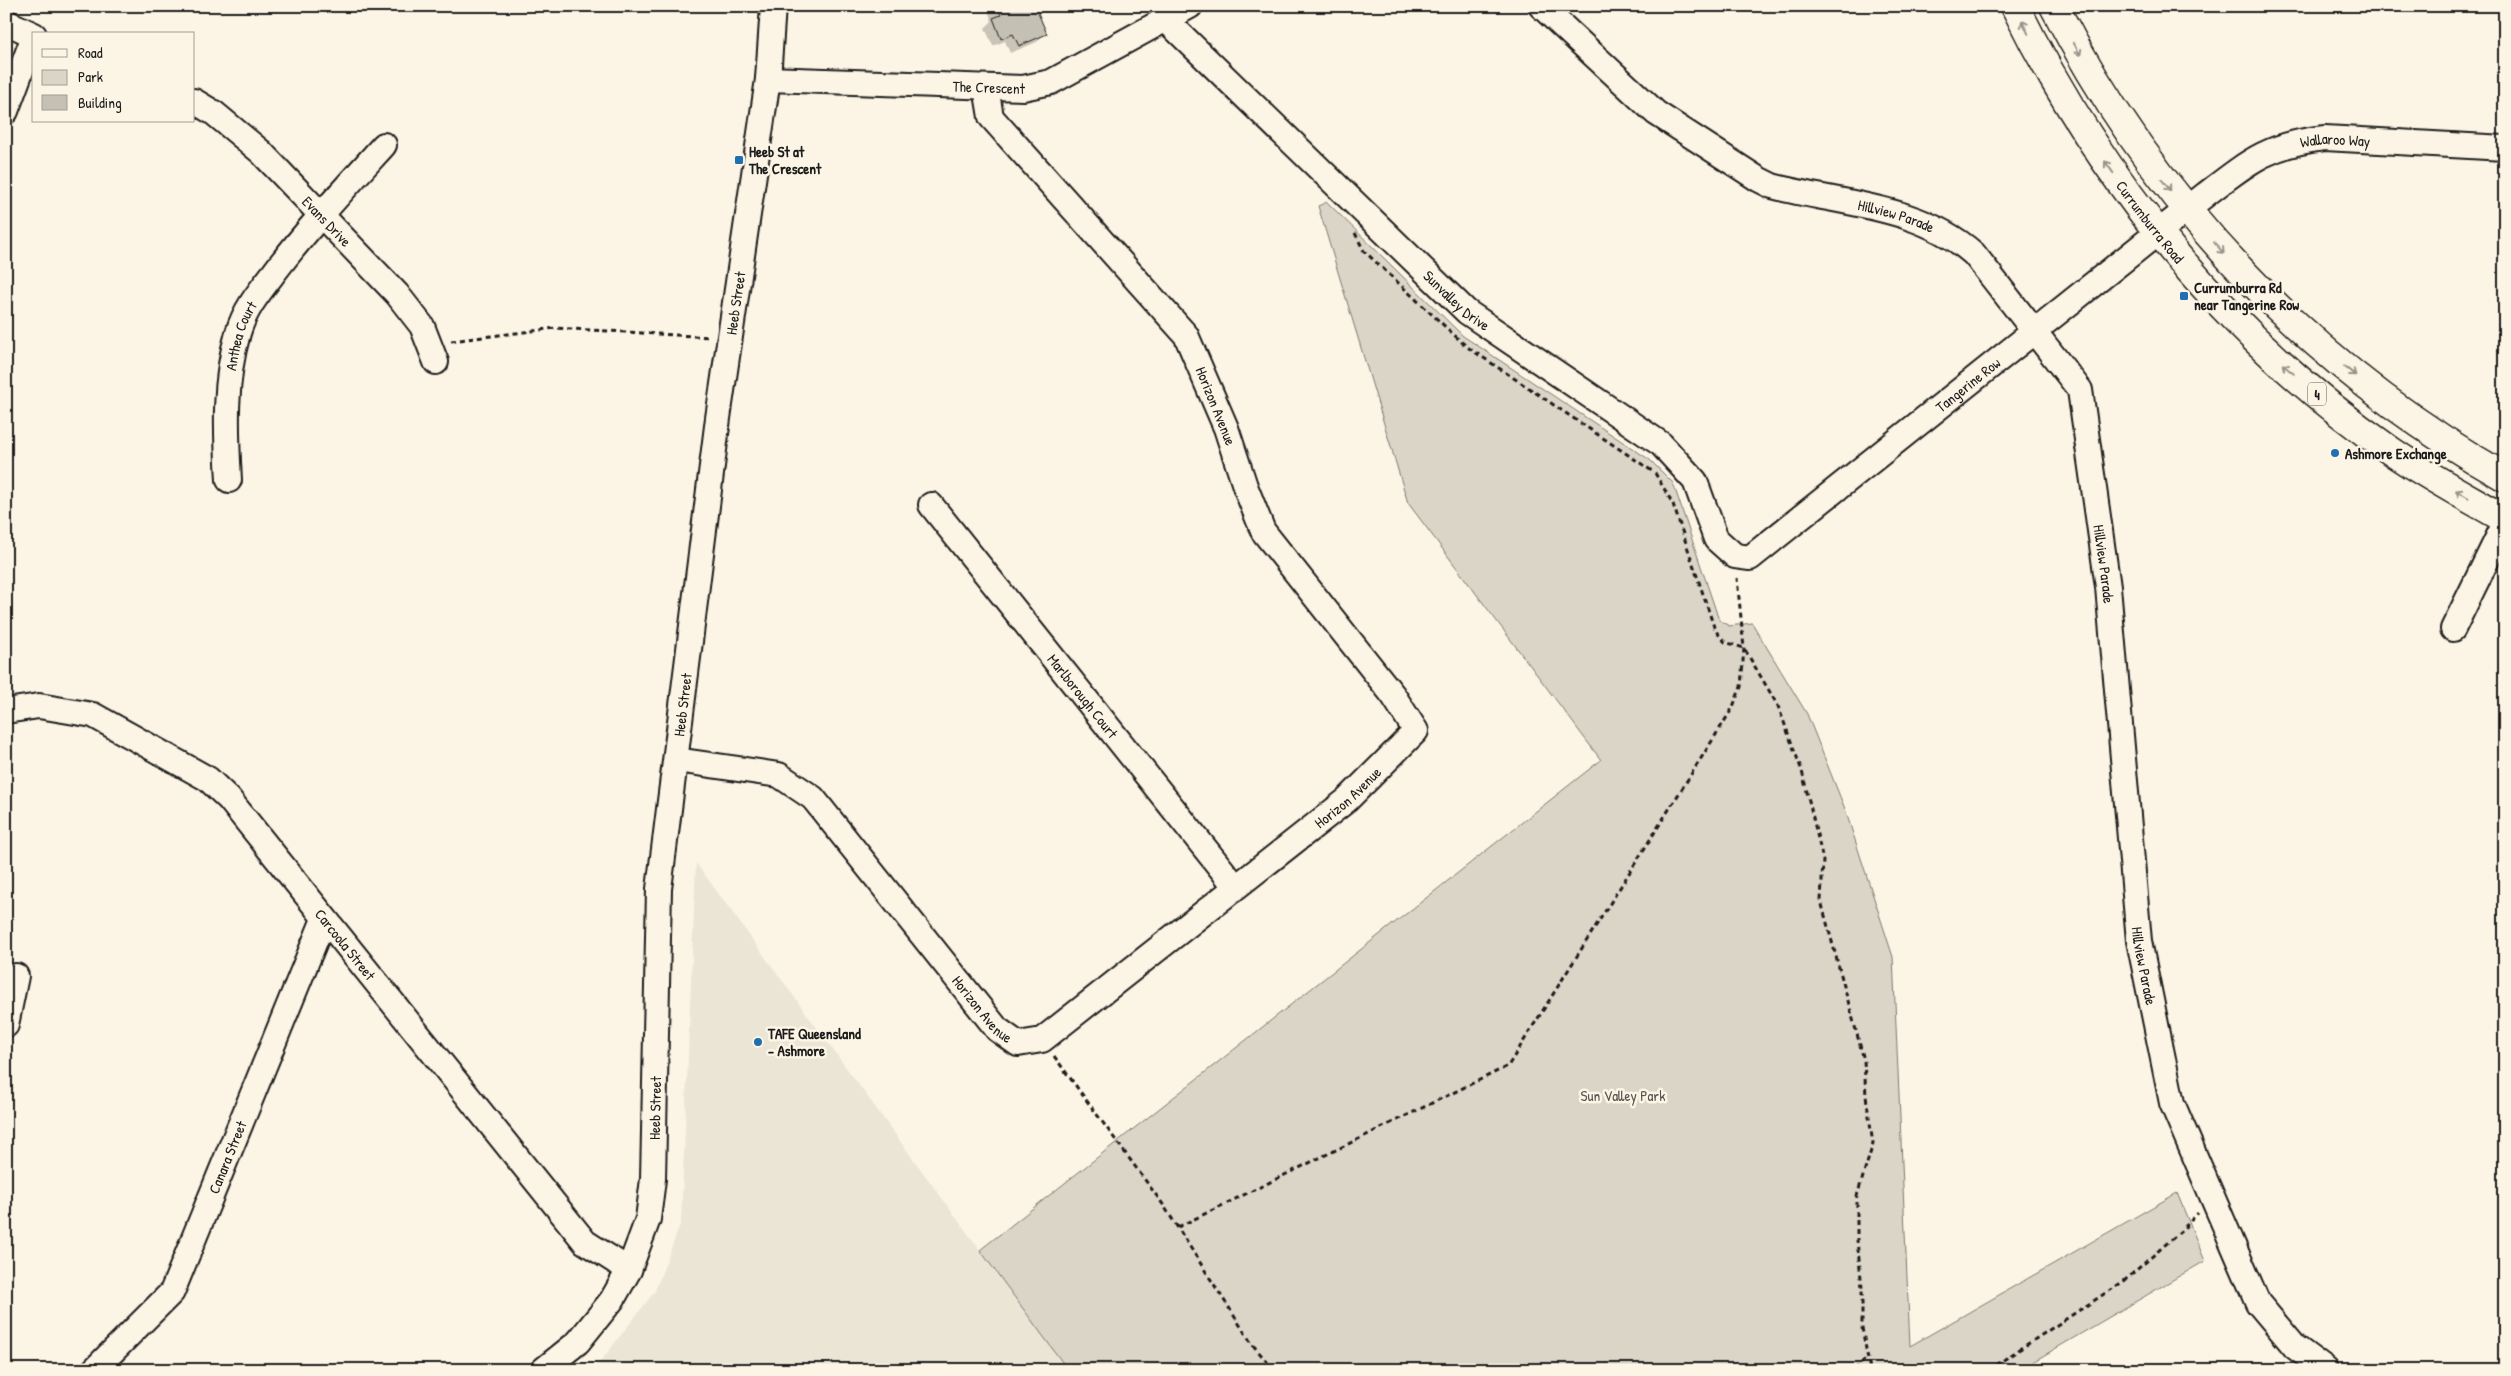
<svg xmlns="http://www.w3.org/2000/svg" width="2511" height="1376" font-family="'Patrick Hand',sans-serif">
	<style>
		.built { fill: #ebe5d6 }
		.green { fill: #dbd5c8; stroke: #7c7872 }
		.shadow { fill: #0003 }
		.building { fill: #c4c0b3; stroke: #1c1c1c }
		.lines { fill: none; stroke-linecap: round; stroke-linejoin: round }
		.minor-casing { stroke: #1c1c1c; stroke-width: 28 }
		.major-casing { stroke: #1c1c1c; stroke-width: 31 }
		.path { stroke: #1c1c1c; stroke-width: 3; stroke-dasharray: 5 4; stroke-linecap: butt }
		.minor { stroke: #fcf5e5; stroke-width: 24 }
		.major { stroke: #fcf5e5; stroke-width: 28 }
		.oneway { stroke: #97938b }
		.poi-dot { fill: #1f6fb2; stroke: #fcf5e5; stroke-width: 2 }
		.labels { text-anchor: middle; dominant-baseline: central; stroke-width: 5; stroke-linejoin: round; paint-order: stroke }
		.shield { fill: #fcf5e5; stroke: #5f5d58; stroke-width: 1 }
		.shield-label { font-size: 14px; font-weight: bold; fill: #1c1c1c }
		.street-label { font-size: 15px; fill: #1c1c1c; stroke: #fcf5e5 }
		.poi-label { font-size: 15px; font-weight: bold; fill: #1c1c1c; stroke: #fcf5e5; text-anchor: start }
		.park-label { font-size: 15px; fill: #555450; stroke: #fcf5e5 }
	</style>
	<rect width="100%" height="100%" fill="#fcf5e5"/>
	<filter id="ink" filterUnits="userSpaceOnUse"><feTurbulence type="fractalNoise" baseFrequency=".02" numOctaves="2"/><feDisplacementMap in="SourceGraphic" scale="10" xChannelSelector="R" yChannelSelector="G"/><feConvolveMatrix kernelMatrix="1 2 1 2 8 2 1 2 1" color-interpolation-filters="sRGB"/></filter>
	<g filter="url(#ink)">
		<!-- built -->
		<path class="built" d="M696,863l372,507h-474l61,-79 26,-69z"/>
		<!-- green -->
		<path class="green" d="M1327,202l136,134 187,124 23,23 46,137 10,6 23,-3 55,91 38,95 48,148 17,389 267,-153 28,68 -186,109h-951l-88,-120 621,-490 -193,-257 -90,-297z"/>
		<!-- shadow -->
		<path class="shadow" d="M986,6h47l12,27 -8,9 -27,11 -5,-12 -12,5 -8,-18 7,-7z"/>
		<!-- building -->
		<path class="building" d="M997,6h38l12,28 -28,12 -6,-12 -12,5 -8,-21 8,-3z"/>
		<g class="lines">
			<defs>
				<g id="minor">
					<path id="s1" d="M1541,6l115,107 102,66 14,7c68,18 147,19 202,68l106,136 28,197 31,354 33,162 86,200 37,44 31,23"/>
					<path id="s2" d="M1166,20l301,292 194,132 34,37 21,58 19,17 15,2 455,-363c43,-33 64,-51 120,-57l180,10"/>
					<path d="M6,22l28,13"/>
					<path id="s3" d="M768,79l255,9 28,-6 139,-76"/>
					<path id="s4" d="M194,101l20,12 47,39 136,142 25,32 14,36"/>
					<path d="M6,111l28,-75"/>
					<path id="s5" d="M229,480c-3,-50 -5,-99 9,-147 6,-22 21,-41 35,-59 34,-45 73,-87 111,-129"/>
					<path id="s6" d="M931,505l304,381"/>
					<path d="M2453,629l52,-106"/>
					<path id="s7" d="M6,711l33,-5 54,9 115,64 21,20 356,443 44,28"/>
					<path id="s8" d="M676,760l103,15 34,23 184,231 21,15 24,-4 305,-240 69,-69 -23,-36 -130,-164 -18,-45 -19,-58 -40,-93 -195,-218 -5,-30"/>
					<path d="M6,1025l10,-49"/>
					<path id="s9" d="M94,1370l78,-78 152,-373"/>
					<path id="s10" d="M543,1370l35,-28 34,-42 17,-30 19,-51 5,-40 6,-290 59,-471 50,-339 5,-73"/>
				</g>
				<g id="major">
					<path id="s11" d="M2015,6c87,177 214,333 376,445 36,25 76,46 114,68"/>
					<path d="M2054,6c101,197 258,362 451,471"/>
				</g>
			</defs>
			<!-- minor casing -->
			<use href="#minor" class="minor-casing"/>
			<!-- major casing -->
			<use href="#major" class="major-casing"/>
			<!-- path -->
			<path class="path" d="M1355,233l9,18 102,95 189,127 18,31 42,126 10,12 19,6 34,58 24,65 21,89 -2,41 43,159 2,36 7,48 -16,52v44l5,48v40l8,42
				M451,341l105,-13 154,9
				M1054,1056l108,147 90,141 22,26
				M1178,1227l330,-161 224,-357 9,-22 3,-39 -7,-70
				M1855,1370l12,-13
				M1988,1370l136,-89 57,-50 17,-18"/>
			<!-- minor -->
			<use href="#minor" class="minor"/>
			<!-- major -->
			<use href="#major" class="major"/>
		</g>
		<!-- one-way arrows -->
		<defs><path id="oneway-shaft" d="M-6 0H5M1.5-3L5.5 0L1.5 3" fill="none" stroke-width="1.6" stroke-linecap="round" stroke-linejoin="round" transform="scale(1.25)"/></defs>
		<g class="oneway">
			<use href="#oneway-shaft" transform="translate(2025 27) rotate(-116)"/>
			<use href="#oneway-shaft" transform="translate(2077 49) rotate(62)"/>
			<use href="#oneway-shaft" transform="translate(2109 167) rotate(-125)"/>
			<use href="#oneway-shaft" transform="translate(2166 185) rotate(51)"/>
			<use href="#oneway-shaft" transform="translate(2219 248) rotate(48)"/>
			<use href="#oneway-shaft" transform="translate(2288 369) rotate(-140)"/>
			<use href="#oneway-shaft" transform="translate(2350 371) rotate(38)"/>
			<use href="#oneway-shaft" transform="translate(2462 494) rotate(-150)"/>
		</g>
	</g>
	<!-- markers -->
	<g class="poi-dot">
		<rect x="734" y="155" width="10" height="10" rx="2.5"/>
		<rect x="2179" y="291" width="10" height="10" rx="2.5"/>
		<circle cx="2335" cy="453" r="5"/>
		<circle cx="758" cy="1042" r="5"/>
	</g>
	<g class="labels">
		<!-- shield labels -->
		<rect class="shield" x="2308" y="382.5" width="18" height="23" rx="4"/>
		<g class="shield-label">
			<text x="2317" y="394">4</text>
		</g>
		<!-- street labels -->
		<g class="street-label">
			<text stroke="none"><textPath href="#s3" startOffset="221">The Crescent</textPath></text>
			<text stroke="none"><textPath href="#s2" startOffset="1534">Wallaroo Way</textPath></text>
			<text stroke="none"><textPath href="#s1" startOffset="422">Hillview Parade</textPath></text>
			<text stroke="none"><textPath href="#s4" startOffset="180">Evans Drive</textPath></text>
			<text stroke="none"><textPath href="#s11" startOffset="255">Currumburra Road</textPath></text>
			<text stroke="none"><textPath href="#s2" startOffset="404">Sunvalley Drive</textPath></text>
			<text stroke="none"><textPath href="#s10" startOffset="1109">Heeb Street</textPath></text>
			<text stroke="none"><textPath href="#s5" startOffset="146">Anthea Court</textPath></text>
			<text stroke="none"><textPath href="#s2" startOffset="1085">Tangerine Row</textPath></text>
			<text transform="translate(1216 406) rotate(68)">Horizon Avenue</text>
			<text stroke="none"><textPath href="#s1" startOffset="858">Hillview Parade</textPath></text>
			<text stroke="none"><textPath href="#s6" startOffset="244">Marlborough Court</textPath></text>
			<text stroke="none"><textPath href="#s10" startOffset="704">Heeb Street</textPath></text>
			<text stroke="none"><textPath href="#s8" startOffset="881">Horizon Avenue</textPath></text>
			<text stroke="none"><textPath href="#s7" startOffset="435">Carcoola Street</textPath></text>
			<text stroke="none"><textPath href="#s1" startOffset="1262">Hillview Parade</textPath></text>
			<text stroke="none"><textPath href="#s8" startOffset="416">Horizon Avenue</textPath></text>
			<text stroke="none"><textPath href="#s10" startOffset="299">Heeb Street</textPath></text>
			<text stroke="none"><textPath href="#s9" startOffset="256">Canara Street</textPath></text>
		</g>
		<!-- poi labels -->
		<g class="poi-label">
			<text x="749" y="151">Heeb St at<tspan x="749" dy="17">The Crescent</tspan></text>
			<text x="2194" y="287">Currumburra Rd<tspan x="2194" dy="17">near Tangerine Row</tspan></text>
			<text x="2345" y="453">Ashmore Exchange</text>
			<text x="768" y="1033">TAFE Queensland<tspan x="768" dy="17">- Ashmore</tspan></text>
		</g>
		<!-- park labels -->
		<g class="park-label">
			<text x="1623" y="1095">Sun Valley Park</text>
		</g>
	</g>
	<!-- margin -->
	<rect width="2511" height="1376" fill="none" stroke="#fcf5e5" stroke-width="25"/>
	<rect x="12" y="12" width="2486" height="1351" fill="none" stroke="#1c1c1c" stroke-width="2" filter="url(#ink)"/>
	<!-- legend -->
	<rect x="32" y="32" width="162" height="90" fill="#fcf5e5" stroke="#a29e95"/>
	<rect x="42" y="49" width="25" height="8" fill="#fcf5e5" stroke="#a29e95"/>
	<text x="78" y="58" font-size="15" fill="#1c1c1c">Road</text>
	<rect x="42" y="70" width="25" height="15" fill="#dbd5c8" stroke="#a29e95"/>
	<text x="78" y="82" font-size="15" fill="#1c1c1c">Park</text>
	<rect x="42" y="95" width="25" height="15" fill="#c4c0b3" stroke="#a29e95"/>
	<text x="78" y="108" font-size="15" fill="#1c1c1c">Building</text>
</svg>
